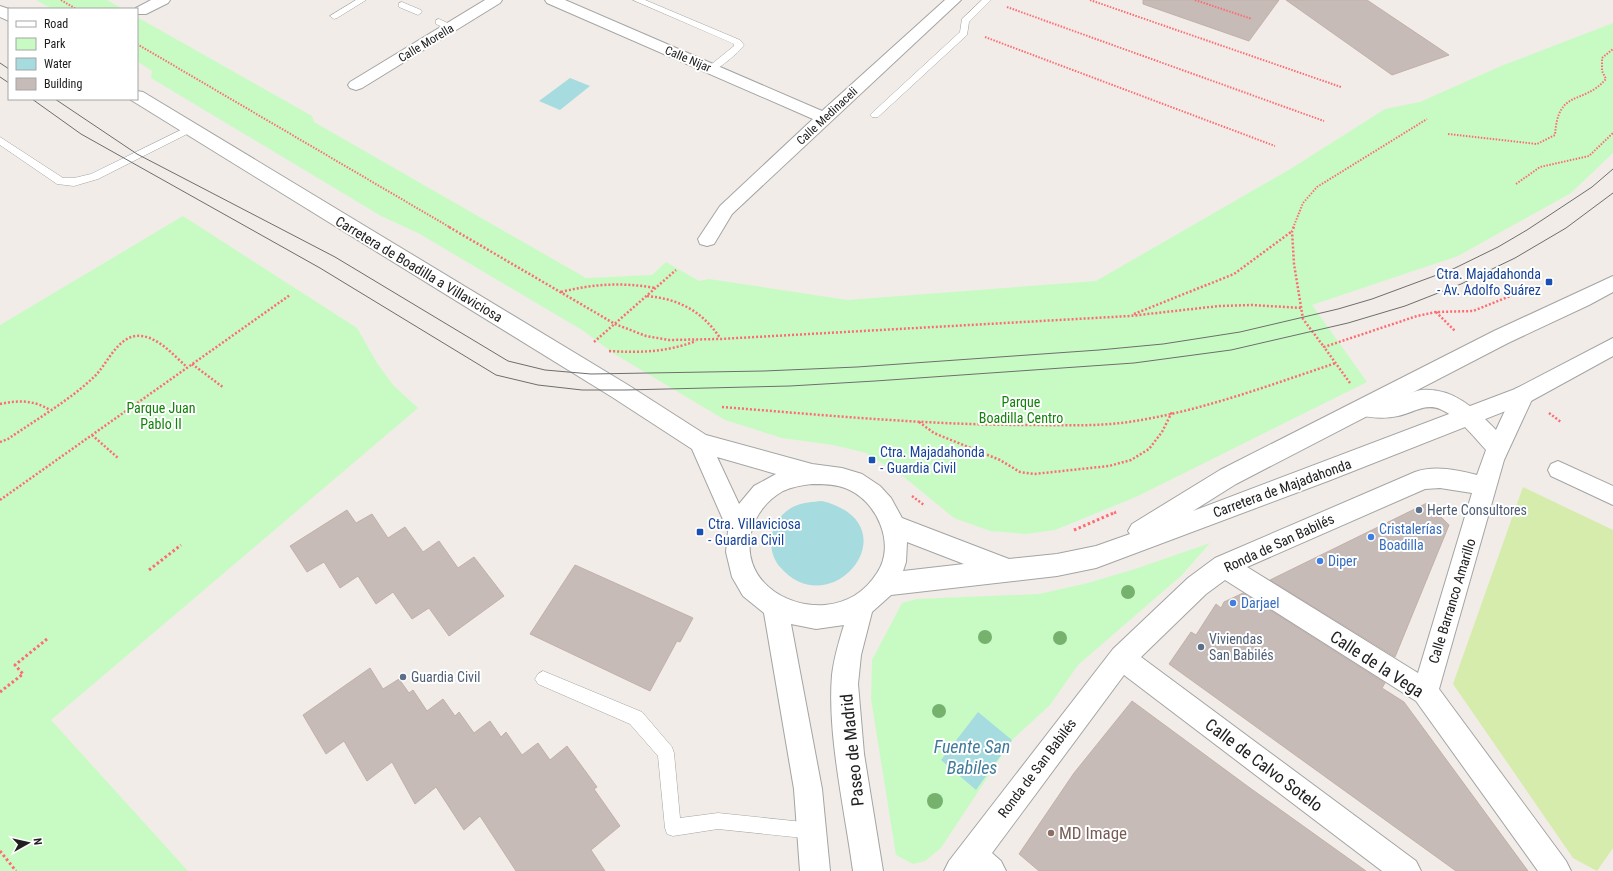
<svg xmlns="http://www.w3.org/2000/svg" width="1613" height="871" font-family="'Roboto Condensed',sans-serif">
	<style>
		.grass { fill: #d5ecac }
		.park { fill: #c8fbc4 }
		.water { fill: #a6dbdf }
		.building { fill: #c6bbb6; stroke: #c3b0a8 }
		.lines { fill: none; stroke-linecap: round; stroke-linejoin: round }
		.service-casing { stroke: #a4a4a4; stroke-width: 1 }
		.pedestrian-casing { stroke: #a4a4a4; stroke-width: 2 }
		.minor-casing { stroke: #a4a4a4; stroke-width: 2 }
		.tertiary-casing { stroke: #a4a4a4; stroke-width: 2 }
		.path-far2 { stroke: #fd6c73; stroke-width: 2; stroke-dasharray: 1.5 1.5; stroke-linecap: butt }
		.path-far1 { stroke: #fd6c73; stroke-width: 2.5; stroke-dasharray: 2 2; stroke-linecap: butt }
		.path { stroke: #fd6c73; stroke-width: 3; stroke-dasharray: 2.5 2.5; stroke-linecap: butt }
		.service { fill: #fff; fill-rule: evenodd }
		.pedestrian { fill: #fff; fill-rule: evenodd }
		.minor { fill: #fff; fill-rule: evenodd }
		.tertiary { fill: #fff; fill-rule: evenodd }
		.tram { stroke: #6e6e6e; stroke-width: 1 }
		.tree { fill: #76b26d }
		.transit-dot { fill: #1a4fb4; stroke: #fff; stroke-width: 1.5 }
		.service-dot { fill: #5c6f8a; stroke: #fff; stroke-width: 1.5 }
		.shop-dot { fill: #3f7fe0; stroke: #fff; stroke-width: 1.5 }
		.education-dot { fill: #8d6e63; stroke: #fff; stroke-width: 1.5 }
		.labels { text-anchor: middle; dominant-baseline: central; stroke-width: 4; stroke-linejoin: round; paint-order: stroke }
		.far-street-label { font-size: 12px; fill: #202020; stroke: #fff }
		.street-label { font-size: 14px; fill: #202020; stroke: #fff }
		.transit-label { font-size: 14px; fill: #164399; stroke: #fff; text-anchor: start }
		.park-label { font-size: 14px; fill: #118309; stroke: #fff }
		.service-label { font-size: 14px; fill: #4e5e75; stroke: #fff; text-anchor: start }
		.shop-label { font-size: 14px; fill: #366cbe; stroke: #fff; text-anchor: start }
		.near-street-label { font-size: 17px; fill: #202020; stroke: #fff }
		.near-education-label { font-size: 17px; fill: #785e54; stroke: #fff; text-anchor: start }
		.near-water-label { font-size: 18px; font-style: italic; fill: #417b9b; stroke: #fff }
	</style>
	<rect width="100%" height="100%" fill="#f1ece7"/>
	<!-- grass -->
	<path class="grass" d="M1523,487l90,43v318l-16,23 -24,-13 -120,-174z"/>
	<!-- park -->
	<path class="park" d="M36,0h71l16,9h-71z
		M137,17l175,99 2,6 272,156 66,-3 14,-13 33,19 10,-2 138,21 249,-19 196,-113 93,-59 35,-7 81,-36 112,-43v130l-42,40 -113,63 -146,49 55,77 -231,115 -81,33 -29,4 -36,-3 -36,-13 -50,-41 -38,-24 -33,-8 -51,-7 -57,-18 -109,-65 -34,-25 -164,-97 -37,-17 -230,-138 1,-7 -15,-10z
		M183,216l174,112 20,35 16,22 25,23 -367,312 137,151h-188v-546z
		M1210,543l-28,32 -104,90 -28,40 -38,35 -71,108 -16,13 -12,3 -17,-9 -25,-156 1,-39 30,-57 15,-4 122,-5 49,-11 47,-14z"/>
	<!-- water -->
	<path class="water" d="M570,78l20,8 -30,24 -21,-9z
		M822,501c92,23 10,126 -42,66 -17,-20 -8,-51 15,-61 9,-4 17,-4 27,-5z
		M978,712l34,28 -36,50 -35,-30z"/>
	<!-- building -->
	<path class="building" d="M1143,0h136l-30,41 -106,-37z
		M1286,0h81l82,55 -57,20z
		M1427,503l22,22 -54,132 -125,-77z
		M347,510l9,13 16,-9 16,24 17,-11 18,25 16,-11 19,27 16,-11 30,39 -55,40 -20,-28 -17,11 -19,-27 -17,12 -18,-28 -18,12 -16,-26 -17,10 -17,-26z
		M575,565l118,53 -13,24 -3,-1 -27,50 -120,-57z
		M1243,593l142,90 -3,5 22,14 124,169h-72l-287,-207 22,-32 5,3 20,-31 5,4 3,-6z
		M370,668l13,21 16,-10 10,14 4,-3 14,21 16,-12 12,17 4,-4 15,21 16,-12 11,16 5,-5 16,23 16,-12 12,17 17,-14 30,41 -3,2 26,37 -29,24 14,21h-89l-36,-55 -16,14 -28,-43 -21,17 -23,-42 -25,19 -23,-40 -18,13 -23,-39z
		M1132,701l118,87 116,83h-327l-20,-17 55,-81z"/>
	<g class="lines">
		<defs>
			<path id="service" d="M356,0h10l-29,18 -3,1 -4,-3z
				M633,0h12l95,40 4,5c-5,7 -28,28 -36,26v-4l26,-21v-2z
				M982,0h9l-22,22 -2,13 -89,82h-6l-2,-2 2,-2 88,-81 2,-13z
				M402,2l19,8 1,2 -4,3 -19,-8v-4z
				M439,19l15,7 2,2 -5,3 -15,-7v-4z
				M189,126l4,1 1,2 -1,2 -95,48 -24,7 -17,-2 -57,-39v-8l63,41h11l17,-4z
				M543,671l99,41 30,35 2,6 6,65 38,-5 95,10 6,2 2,6 -2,6 -6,2 -95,-10 -45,7 -6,-2 -2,-6 -7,-72 -28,-32 -92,-40 -3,-5 3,-5z"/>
			<path id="pedestrian" d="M1558,461l55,25v19l-62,-29 -3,-6 3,-6z"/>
			<path id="minor" d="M151,0h19l-2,3 -22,11h-9l-1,-6z
				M485,0h17l-2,3 -138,85 -6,2 -6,-2 -2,-3 2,-3z
				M545,0h20l257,111 123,-111h16l-229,214 -18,30 -7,2 -7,-2 -2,-5 22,-33 93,-87 -266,-116z
				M1523,386l8,3 3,6 -30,65 -65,229 127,172 5,10h-33l-122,-170 -191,-121 -19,14 -65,63 275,204 5,10h-39l-258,-196 -132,178 9,8 5,10h-62l5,-10 164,-212 75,-71 27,-20 200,-86c20,-7 42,-2 62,3l9,-25c-13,-14 -27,-33 -46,-41 -15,-6 -27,4 -42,7 -13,3 -30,2 -43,-2l-3,-6 3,-6c13,-5 26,-1 40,-3 9,-1 16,-8 26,-9 31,-3 55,19 75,40l19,-41zM1440,488l32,5 -54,180 -171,-106 178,-78z"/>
			<path id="tertiary" d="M0,6l9,3v12l-9,-4z
				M137,91l6,1 485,293 78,50 106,29 30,4 20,6 18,12 11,12 11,20 107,41 48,-5 39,-8 34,-12 -2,-3 4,-7 88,-54 274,-139 119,-55v16l-24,13 -81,38 -272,141 -43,27 322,-122 98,-51v18l-82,45 -203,80 -232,87 -39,8 -166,19 -19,17 -11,43 -3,29 6,70 19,117h-30c-8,-60 -26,-136 -21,-196 2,-17 7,-34 12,-50l-28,4 -25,-5 31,165 8,82h-30l-6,-82 -30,-176 -21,-17 -11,-19 -6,-25 2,-21 -36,-82 -80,-52 -481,-297 6,-1zM717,457l59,17 -22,12 -15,18zM812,484c11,0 23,0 33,4 31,11 52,56 32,85 -12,19 -30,30 -52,32 -42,3 -84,-27 -74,-72 4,-18 16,-33 32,-42 9,-4 19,-6 29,-7zM907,542l57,22 -61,7 3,-9z"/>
		</defs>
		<!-- service casing -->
		<use href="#service" class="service-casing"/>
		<!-- pedestrian casing -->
		<use href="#pedestrian" class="pedestrian-casing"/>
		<!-- minor casing -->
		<use href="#minor" class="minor-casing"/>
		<!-- tertiary casing -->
		<use href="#tertiary" class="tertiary-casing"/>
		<!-- path-far2 -->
		<path class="path-far2" d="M61,0l15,9
			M1090,0l251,87
			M1195,0l57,19
			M1007,7l317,114
			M985,37l290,109
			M137,44l314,184
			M1448,134l89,10 18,-9c3,-47 27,-29 51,-56l-4,-8v-13l11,-9
			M1516,184l24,-17 49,-11 24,-23
			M1293,228l10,-25 14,-16 110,-68"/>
		<!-- path-far1 -->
		<path class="path-far1" d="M449,227l166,97 31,12 23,4 51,-1 410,-23 89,-10 33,-1 50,3
			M1294,227l-2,4 2,33 9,55 21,28
			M561,292c32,-8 61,-10 94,-4
			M647,296c32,3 55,15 73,42
			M1436,312l19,19
			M1134,314l100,-40 57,-42
			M594,342l82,-72
			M609,351c31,2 58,1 87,-10
			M192,364l32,24
			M1350,383l-26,-36 93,-31 19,-4 37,-1 40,-16
			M0,404c18,-4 34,-4 50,6
			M722,407c102,8 204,18 306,18 36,0 71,2 107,-4 69,-11 135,-36 201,-58
			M1549,413l12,9
			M919,422l15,11 66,27 20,12 14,2 75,-8 22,-6 18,-11 13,-17 10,-20
			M92,435l26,23
			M0,442l8,-3c29,-20 62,-39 87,-63 12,-12 22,-38 41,-40 20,-2 37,19 51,31
			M912,496l12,9
			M0,500l290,-205
			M1114,513l3,-1"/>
		<!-- path -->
		<path class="path" d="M1074,530l42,-18
			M149,570l32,-25
			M0,692l23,-18 -8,-9 32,-26
			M0,851l16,20"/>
		<!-- service -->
		<use href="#service" class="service"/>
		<!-- pedestrian -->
		<use href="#pedestrian" class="pedestrian"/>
		<!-- minor -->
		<use href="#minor" class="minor"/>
		<!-- tertiary -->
		<use href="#tertiary" class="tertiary"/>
		<!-- tram -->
		<path class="tram" d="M0,63l9,6
			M0,77l9,6
			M32,99l49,35 239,134 176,107 42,10 44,5h43l165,-4 85,-5 259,-18 97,-13 117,-27 57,-17 56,-22 54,-26 51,-30 47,-35
			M55,99l82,55 198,103 173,104 37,9 46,4 173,-3 93,-4 242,-17 64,-6 77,-12 98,-23 34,-10 81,-30 45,-22 29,-17 65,-43 21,-18"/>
	</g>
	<!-- trees -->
	<g class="tree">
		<circle cx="1128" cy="592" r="7"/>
		<circle cx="985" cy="637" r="7"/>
		<circle cx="1060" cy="638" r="7"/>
		<circle cx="939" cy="711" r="7"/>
		<circle cx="935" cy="801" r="8"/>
	</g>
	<!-- markers -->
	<g class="transit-dot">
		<rect x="1545" y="278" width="8" height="8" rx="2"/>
		<rect x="868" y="456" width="8" height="8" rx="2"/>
		<rect x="696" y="528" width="8" height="8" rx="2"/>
	</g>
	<g class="service-dot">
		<circle cx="1419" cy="510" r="4"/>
		<circle cx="1201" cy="647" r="4"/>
		<circle cx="403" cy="677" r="4"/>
	</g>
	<g class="shop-dot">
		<circle cx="1371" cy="537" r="4"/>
		<circle cx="1320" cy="561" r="4"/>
		<circle cx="1233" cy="603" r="4"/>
	</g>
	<circle class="education-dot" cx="1051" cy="833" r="4"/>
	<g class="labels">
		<!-- far-street labels -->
		<g class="far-street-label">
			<text transform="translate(426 43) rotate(-31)">Calle Morella</text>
			<text transform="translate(688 59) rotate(23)">Calle Nijar</text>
			<text transform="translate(827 116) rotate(-43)">Calle Medinaceli</text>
		</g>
		<!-- street labels -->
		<g class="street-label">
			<text transform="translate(419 269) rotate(31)">Carretera de Boadilla a Villaviciosa</text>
			<text transform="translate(1282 488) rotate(-20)">Carretera de Majadahonda</text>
			<text transform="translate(1279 543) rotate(-25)">Ronda de San Babilés</text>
			<text transform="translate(1452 601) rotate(-73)">Calle Barranco Amarillo</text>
			<text transform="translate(1037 768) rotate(-53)">Ronda de San Babilés</text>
		</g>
		<!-- transit labels -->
		<g class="transit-label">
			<text x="1541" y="274" text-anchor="end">Ctra. Majadahonda<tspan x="1541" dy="16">- Av. Adolfo Suárez</tspan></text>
			<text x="880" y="452">Ctra. Majadahonda<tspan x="880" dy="16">- Guardia Civil</tspan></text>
			<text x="708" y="524">Ctra. Villaviciosa<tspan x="708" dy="16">- Guardia Civil</tspan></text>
		</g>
		<!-- park labels -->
		<g class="park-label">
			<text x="1021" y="402">Parque<tspan x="1021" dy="16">Boadilla Centro</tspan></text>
			<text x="161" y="408">Parque Juan<tspan x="161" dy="16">Pablo II</tspan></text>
		</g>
		<!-- service labels -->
		<g class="service-label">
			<text x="1427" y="510">Herte Consultores</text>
			<text x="1209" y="639">Viviendas<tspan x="1209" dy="16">San Babilés</tspan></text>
			<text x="411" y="677">Guardia Civil</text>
		</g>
		<!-- shop labels -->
		<g class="shop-label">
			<text x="1379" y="529">Cristalerías<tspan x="1379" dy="16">Boadilla</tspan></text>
			<text x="1328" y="561">Diper</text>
			<text x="1241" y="603">Darjael</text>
		</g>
		<!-- near-street labels -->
		<g class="near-street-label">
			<text transform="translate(1377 664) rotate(33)">Calle de la Vega</text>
			<text transform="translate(852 750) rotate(-96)">Paseo de Madrid</text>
			<text transform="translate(1264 765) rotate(37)">Calle de Calvo Sotelo</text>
		</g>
		<!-- near-education labels -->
		<g class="near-education-label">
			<text x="1059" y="833">MD Image</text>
		</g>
		<!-- near-water labels -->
		<g class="near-water-label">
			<text x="972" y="746">Fuente San<tspan x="972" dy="21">Babiles</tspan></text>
		</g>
	</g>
	<!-- legend -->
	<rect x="8" y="8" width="130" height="92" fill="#ffffff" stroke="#a6a6a6"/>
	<rect x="16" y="21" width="20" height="6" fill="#ffffff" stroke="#a6a6a6"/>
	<text x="44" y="28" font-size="12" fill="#202020">Road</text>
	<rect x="16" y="38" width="20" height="12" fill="#c8fbc4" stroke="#a6a6a6"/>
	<text x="44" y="48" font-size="12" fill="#202020">Park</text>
	<rect x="16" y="58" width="20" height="12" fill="#a6dbdf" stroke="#a6a6a6"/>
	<text x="44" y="68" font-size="12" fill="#202020">Water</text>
	<rect x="16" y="78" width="20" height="12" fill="#c6bbb6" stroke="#a6a6a6"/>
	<text x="44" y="88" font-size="12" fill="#202020">Building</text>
	<!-- north arrow -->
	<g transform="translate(28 843) rotate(82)" stroke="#ffffff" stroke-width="3" paint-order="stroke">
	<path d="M0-3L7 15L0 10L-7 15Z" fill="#202020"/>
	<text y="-6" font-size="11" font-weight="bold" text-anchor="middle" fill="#202020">N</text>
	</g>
</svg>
